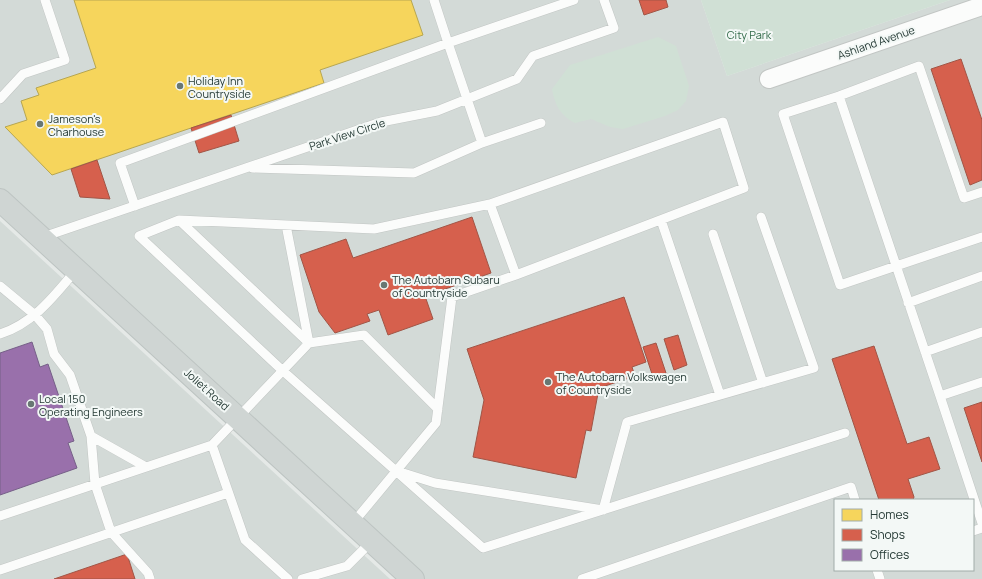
<svg xmlns="http://www.w3.org/2000/svg" width="982" height="579" font-family="Manrope,sans-serif">
	<style>
		.built { fill: #d3dad7; fill-rule: evenodd }
		.green { fill: #d0e0d5 }
		.homes { fill: #f6d55c; stroke: #b7a650 }
		.shops { fill: #d6604d; stroke: #a15546 }
		.offices { fill: #9970ab; stroke: #766088 }
		.lines { fill: none; stroke-linecap: round; stroke-linejoin: round }
		.lane-casing { stroke: #c2c6c4; stroke-width: 10 }
		.street-casing { stroke: #c2c6c4; stroke-width: 20 }
		.primary-casing { stroke: #bdc4c2; stroke-width: 24 }
		.lane { stroke: #fbfcfb; stroke-width: 9 }
		.street { stroke: #fbfcfb; stroke-width: 18 }
		.primary { stroke: #cfd5d3; stroke-width: 22 }
		.poi-dot { fill: #687773; stroke: #f3f8f6; stroke-width: 1.5 }
		.labels { text-anchor: middle; dominant-baseline: central; stroke-width: 4; stroke-linejoin: round; paint-order: stroke }
		.park-label { font-size: 11px; fill: #346c4b; stroke: #f3f8f6 }
		.street-label { font-size: 11px; fill: #253a35; stroke: #f3f8f6 }
		.poi-label { font-size: 11px; fill: #253a35; stroke: #f3f8f6; text-anchor: start }
	</style>
	<rect width="100%" height="100%" fill="#e5e9e7"/>
	<!-- built -->
	<path class="built" d="M0,0h701l26,76 223,-76h32v579h-562l-420,-384zM835,500h138v70h-138z
		M0,221l390,358h-390z"/>
	<!-- green -->
	<path class="green" d="M701,0h249l-223,76z
		M658,37l18,9 13,40 -3,15 -8,9 -13,6 -42,13 -13,-2 -19,-8 -16,4c-15,-8 -20,-18 -23,-34l18,-24z"/>
	<!-- homes -->
	<path class="homes" d="M74,0h337l12,35 -103,35 4,13 -272,92 -47,-48 22,-7 -6,-19 18,-6 -3,-7 60,-20z"/>
	<!-- shops -->
	<path class="shops" d="M639,0h27l2,7 -24,8z
		M961,59l21,61v60l-12,5 -39,-116z
		M231,115l8,26 -40,12 -8,-25z
		M97,160l13,39 -30,-2 -9,-28z
		M472,217l19,56 -66,23 8,23 -45,16 -9,-25 -12,4 3,7 -35,12 -16,-21 -19,-57 46,-16 7,19z
		M624,297l22,65 -14,5 3,9 -36,12 -8,43 -5,-1 -10,48 -103,-21 11,-57 -17,-51z
		M678,335l9,30 -13,5 -10,-31z
		M656,343l10,30 -13,4 -10,-30z
		M874,346l33,98 22,-7 11,32 -32,10 6,18 -1,3h-34l-47,-141z
		M982,402v60l-18,-54z
		M127,554l8,25h-81z"/>
	<!-- offices -->
	<path class="offices" d="M32,342l8,25 8,-3 26,77 -6,2 9,25 -77,27v-142z"/>
	<g class="lines">
		<defs>
			<path id="lane" d="M434,0l14,43 126,-43
				M839,96l101,300 42,-14
				M0,99l23,-25 42,-14 -20,-60
				M252,168l162,5 68,-30
				M982,192l-18,6 -45,-132 -80,30 -56,18 57,171 142,-48
				M135,206l-15,-43 328,-120 34,100 59,-20
				M179,220l195,9 116,-25
				M661,220l59,175
				M286,225l23,118 55,-8 74,74
				M713,234l50,149
				M43,237l338,-115 56,-11 80,-32 16,-23 81,-28 -10,-28
				M0,286l35,29 12,14 7,25 16,21 21,61 4,48 16,48 37,41 2,6
				M908,303l74,-27
				M0,334c34,-11 54,-38 76,-64
				M925,352l57,-20
				M940,396l42,127
				M91,436l55,31
				M212,445l33,95 43,39
				M400,472l35,11 168,27 24,-88 187,-54 -53,-151
				M0,516l212,-71 97,-102 -130,-123 -40,16 144,135 200,177 362,-115
				M353,523l83,-100 16,-126 64,-22 228,-87 -21,-66 -233,82 26,71
				M973,531l9,-3
				M0,570l228,-77
				M877,570l3,9
				M302,579l45,-13 25,-25
				M582,579l269,-92 4,13"/>
			<path id="street" d="M769,79l213,-73"/>
			<path id="primary" d="M0,200l413,379"/>
		</defs>
		<!-- lane casing -->
		<use href="#lane" class="lane-casing"/>
		<!-- street casing -->
		<use href="#street" class="street-casing"/>
		<!-- primary casing -->
		<use href="#primary" class="primary-casing"/>
		<!-- lane -->
		<use href="#lane" class="lane"/>
		<!-- street -->
		<use href="#street" class="street"/>
		<!-- primary -->
		<use href="#primary" class="primary"/>
	</g>
	<!-- markers -->
	<g class="poi-dot">
		<circle cx="180" cy="86" r="4"/>
		<circle cx="40" cy="124" r="4"/>
		<circle cx="384" cy="285" r="4"/>
		<circle cx="548" cy="382" r="4"/>
		<circle cx="31" cy="404" r="4"/>
	</g>
	<g class="labels">
		<!-- park labels -->
		<g class="park-label">
			<text x="749" y="34">City Park</text>
		</g>
		<!-- street labels -->
		<g class="street-label">
			<text transform="translate(876 42) rotate(-19)">Ashland Avenue</text>
			<text transform="translate(347 134) rotate(-18)">Park View Circle</text>
			<text transform="translate(207 389) rotate(42)">Joliet Road</text>
		</g>
		<!-- poi labels -->
		<g class="poi-label">
			<text x="188" y="80">Holiday Inn<tspan x="188" dy="13">Countryside</tspan></text>
			<text x="48" y="118">Jameson's<tspan x="48" dy="13">Charhouse</tspan></text>
			<text x="392" y="279">The Autobarn Subaru<tspan x="392" dy="13">of Countryside</tspan></text>
			<text x="556" y="376">The Autobarn Volkswagen<tspan x="556" dy="13">of Countryside</tspan></text>
			<text x="39" y="398">Local 150<tspan x="39" dy="13">Operating Engineers</tspan></text>
		</g>
	</g>
	<!-- legend -->
	<rect x="834" y="499" width="140" height="72" fill="#f3f8f6" stroke="#a1aca9"/>
	<rect x="842" y="509" width="20" height="12" fill="#f6d55c" stroke="#a1aca9"/>
	<text x="870" y="519" font-size="12" fill="#253a35">Homes</text>
	<rect x="842" y="529" width="20" height="12" fill="#d6604d" stroke="#a1aca9"/>
	<text x="870" y="539" font-size="12" fill="#253a35">Shops</text>
	<rect x="842" y="549" width="20" height="12" fill="#9970ab" stroke="#a1aca9"/>
	<text x="870" y="559" font-size="12" fill="#253a35">Offices</text>
</svg>
